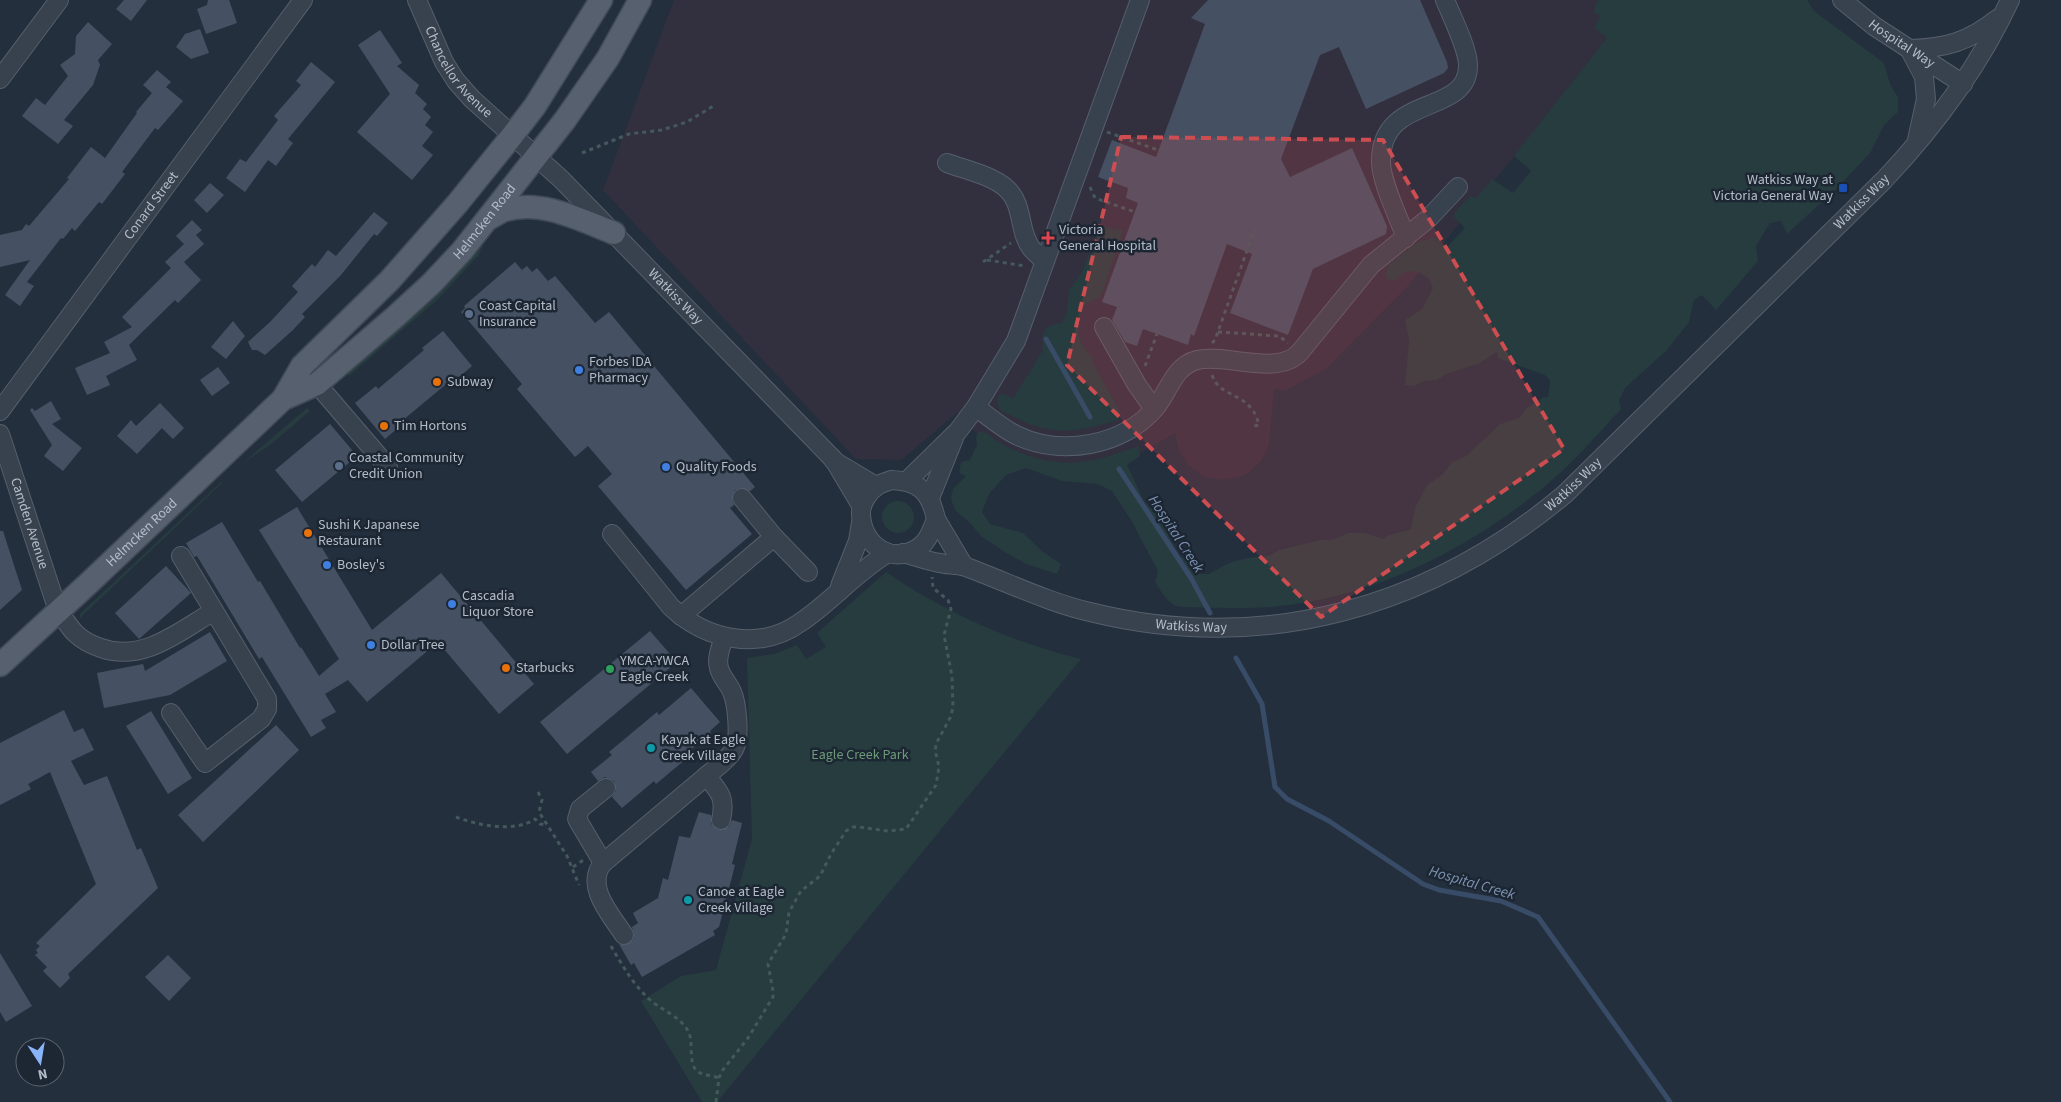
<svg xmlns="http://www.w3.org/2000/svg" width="2061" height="1102" font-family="'Source Sans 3',sans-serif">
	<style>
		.medical { fill: #32303f }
		.green { fill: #263c3f }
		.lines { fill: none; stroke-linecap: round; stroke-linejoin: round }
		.stream { stroke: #394c67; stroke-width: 5 }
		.building { fill: #455162 }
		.minor-casing { stroke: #565f6c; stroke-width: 20 }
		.major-casing { stroke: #414a57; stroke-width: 25 }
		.path { stroke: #44595c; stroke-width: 3; stroke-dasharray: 4 4; stroke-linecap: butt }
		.minor { stroke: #38414e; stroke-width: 18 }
		.major { stroke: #56606e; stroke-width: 22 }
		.marked { fill: #ce4d50; fill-opacity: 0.2; stroke: #ce4d50; stroke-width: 4; stroke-dasharray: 10 6; stroke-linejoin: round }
		.transit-dot { fill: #1a4fb4; stroke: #1d2633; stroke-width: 2 }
		.health-dot { fill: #e0444e; stroke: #1d2633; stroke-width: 2 }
		.service-dot { fill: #5c6f8a; stroke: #1d2633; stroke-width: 2 }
		.shop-dot { fill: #3f7fe0; stroke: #1d2633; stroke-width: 2 }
		.food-dot { fill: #e8710a; stroke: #1d2633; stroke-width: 2 }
		.leisure-dot { fill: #2e9e5b; stroke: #1d2633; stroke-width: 2 }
		.culture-dot { fill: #0f9aa8; stroke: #1d2633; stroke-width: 2 }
		.labels { text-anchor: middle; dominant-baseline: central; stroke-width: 5; stroke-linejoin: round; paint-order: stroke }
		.street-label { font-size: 14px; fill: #b4bcc9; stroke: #1d2633 }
		.poi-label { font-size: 14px; fill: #b4bcc9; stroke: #1d2633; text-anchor: start }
		.park-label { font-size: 14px; fill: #6b9a76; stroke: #1d2633 }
		.water-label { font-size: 15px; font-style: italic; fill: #7c92b1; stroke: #1d2633 }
	</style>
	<rect width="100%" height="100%" fill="#242f3e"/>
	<!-- medical -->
	<path class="medical" d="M674,0h950l-13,38 -203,248 -82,83 -41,22 -11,-2 -5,55 -3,9 -5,8 -13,12 -8,4 -18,3 -18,-3 -15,-11 -10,-15 -4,-18 -39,23 -89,11 -63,-26 -27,-28 -56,47 -45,-1 -253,-269z"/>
	<!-- green -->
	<path class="green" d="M1599,0h208l7,11 70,52 6,21 8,13v15l-14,13 -14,28 -33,35 -50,46 -6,-13 -11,2 -14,23 2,15 -42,49 -14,-15 -8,5 -5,22 -22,28 -42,38 -6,12 2,9c-24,26 -49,55 -77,78 -88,72 -197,124 -313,121 -11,-1 -49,1 -57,-3 -9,-5 -14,-16 -19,-23l3,-11 -27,-51 -19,-29 -14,-7 -36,-3 -36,-13 -20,7 -17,19 -7,18 8,12 33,9 20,19 18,12 -4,10 -31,-10 -21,-12 -24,-16 -11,-13 -15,-13 -4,-11 2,-10 13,-13 -7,-3 2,-11 9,-2 7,-15 -1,-8 3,-6c9,1 12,6 19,11 7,4 14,7 21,10 46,19 76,10 119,-6l2,10 -13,9 17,36 14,16 22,39 7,5 10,13h12l20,-11 18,-5 22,-2 10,-6 41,-10h12l16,-7h17l18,6c8,-7 19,-6 28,-10l4,-21 12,-23 16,-11 9,-12 14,-6 34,-32 19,-6 8,-10 15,-10 6,-1 2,-16 -5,-6 -47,-17 -1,-6 -19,12 -32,10 -9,6 -13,1 -9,5 -10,-1 4,-44 -4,-21 17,-11 11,-21 -4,-9 -12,-8 -13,1 -8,8h-7l-4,-4 4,-12 29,-22 16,-5 12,11 19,-20 -12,-12 8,-11 10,-9 5,3 16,-20 21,14 18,-22 -17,-15 93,-118 -12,-10 5,-13 -6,-2 2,-9z
		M1100,226l23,5 -22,66 -15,7 -10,17c3,16 5,27 18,37l-2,3 26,47 2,7 -3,5c-49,16 -73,15 -118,-11l-2,-8 2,-6 5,-1 9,5 30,-49c-2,-18 1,-25 19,-27l5,-11 2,-22 12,-16z
		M484,245l-6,11 -41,44 -88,76 -2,-3 74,-64z
		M307,408l3,3 -39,33 -28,19z
		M221,482l1,1 -142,135v-4z
		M882 517a16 16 0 1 1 32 0a16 16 0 1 1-32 0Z
		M886,572c60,41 125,70 195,87l-364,443h-15l-61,-101 40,-25 35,-6 36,-131 -5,-181 27,-4 23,-9 9,14 20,-12 -9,-14z"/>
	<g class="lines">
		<!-- stream -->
		<path class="stream" d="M1046,339l44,78
			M1119,469l72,109 19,35
			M1236,658l26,46 13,83 12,12 42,22 94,63 16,6 62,11 37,16 132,185"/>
	</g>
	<!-- building -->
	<path class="building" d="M124,0h23l-16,21 -15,-12z
		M208,0h21l8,23 -31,11 -9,-25 10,-4z
		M1208,0h212l27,62 1,6 -4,5 -78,36 -27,-62 -19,8 -39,104 9,18 62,-29 35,78 -1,8 -73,35 -25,66 -58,-22 22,-59 -25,-10 -33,92 -3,-2 -3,11 -45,-16 -6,17 -12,-4 -13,-22 5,-13 -15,-5 36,-99 -12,-5 2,-10 -30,-11 14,-37 44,17 49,-133 -14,-6z
		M88,22l24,22 -14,16 2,5 -7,20 -29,35 9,6 -15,18 -36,-28 14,-18 9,7 23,-29 -8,-11 15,-11 1,-18z
		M200,29l9,24 -18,6 -15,-12 9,-13z
		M380,30l22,33 -5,3 22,19 -4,8 12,11 -4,5 8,8 -6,8 8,7 -11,14 11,9 -21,25 -55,-48 33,-38 -32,-49z
		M311,62l24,20 -47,57 5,4 -17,23 -8,-6 -23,32 -19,-14 14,-19 6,3 32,-42 -4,-4 27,-31 -5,-4z
		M157,70l14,12 -5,5 17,14 -25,29 -3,-2 -33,44 3,2 -23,30 -3,-2 -24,29 -3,-3 -9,11 -2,-1 -34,44 7,4 -14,20 -15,-11 25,-35 -30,7v-32l22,-5 4,-6 3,2 40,-47 -2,-1 24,-31 14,11 32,-45 -1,-1 16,-19 -9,-8z
		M210,183l14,12 -17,18 -13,-13z
		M374,212l14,11 -11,13 -3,-2 -33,41 -39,39 3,3 -12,13 -28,25 -8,-5h-5l-4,-8 22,-20 28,-30 -6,-6 20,-22 3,3 13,-17 8,6z
		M192,220l10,10 -6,5 8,9 -20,18 17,18 -23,23 -3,-3 -46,45 8,15 -31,16 4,9 -23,10 -12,-27 35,-15 -6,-11 28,-15 -10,-10 49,-49 -6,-6 19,-18 -8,-8z
		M515,262l7,8 5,-4 5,6 5,-4 11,13 7,-5 40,47 14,-11 146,175 -5,4 -9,-3 -6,2 -3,9 2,6 -4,3 22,26 -66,56 -88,-104 14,-12 -24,-28 -13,11 -58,-68 5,-5 -61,-72 4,-4 -1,-2z
		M233,321l12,15 -19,23 -15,-12z
		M443,331l29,35 -20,17 -2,-2 -47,39 2,2 -20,17 -30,-36 21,-17 2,3 46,-39 -2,-2z
		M218,367l12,16 -18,13 -12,-16z
		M51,401l10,18 -9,5 30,24 -19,23 -19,-15 8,-11 -22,-35 2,-2 3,3z
		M160,403l24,25 -11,11 -11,-11 -25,26 -20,-18 14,-16 5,6z
		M330,424l27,32 -55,46 -27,-32z
		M297,507l75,123 69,-57 93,111 -35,30 -61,-72 -71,60 -19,-22 -23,14 11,18 -15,8 5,8 -15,9 -49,-80 -3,2 -62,-103 -3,1 -8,-14 36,-21 36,60 2,-1 40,67 1,-1 18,29 20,-17 -80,-129z
		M0,531h3l19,59 -22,20z
		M166,566l25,27 -52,46 -24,-26z
		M650,631l27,31 -110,92 -27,-32z
		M210,632l17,29 -57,34 -66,13 -7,-35 46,-9 2,7z
		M691,688l29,34 -10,9 1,2 -22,18 3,3 -36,30 -2,-3 -32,27 -10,-11 4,-6 -2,-10 -9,-4 -7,4 -7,-9 21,-17 -3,-3 48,-40 2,3z
		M64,710l10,22 9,-4 11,22 -23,11 13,24 23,-9 30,74 4,-2 17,40 -90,86 2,4 -10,10 -17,-17 4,-4 -12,-12 3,-2 -2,-3 4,-4 -4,-3 60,-59 -46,-112 -22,12 3,5 -31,16v-62z
		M151,711l41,67 -24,16 -42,-68z
		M276,725l23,25 -96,92 -25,-27z
		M699,812l12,3v9l8,6 10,-3 3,-7 10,3 -10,41 3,1 -16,62 -6,4 2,4 -73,42 -8,-14 -3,2 -12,-21 6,1 8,-5 1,-6 -2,-7 6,-4 -5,-10 25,-15 5,-20 5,2 11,-44 11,2z
		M0,953l32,53 -26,16 -6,-10z
		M168,955l23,23 -22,23 -24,-24z"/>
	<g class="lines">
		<defs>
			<g id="minor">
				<path id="s1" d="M417,0l27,62 12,19 16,18 89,80 273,281 28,47"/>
				<path id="s2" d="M1842,0l32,26 89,58"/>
				<path d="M1910,49c36,-1 58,-7 87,-30"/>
				<path d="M1911,52l13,25 2,22 -9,41"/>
				<path d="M0,79l59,-79"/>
				<path d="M947,163c19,7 45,12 60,26 17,16 11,41 24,59 4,5 9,9 14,13"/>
				<path d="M1406,238c-7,-20 -25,-56 -25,-76 -1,-70 88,-45 87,-97 0,-16 -16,-48 -23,-65"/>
				<path d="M1104,327l33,58 17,24"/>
				<path d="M317,384l71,83"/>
				<path d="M976,407c13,10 26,21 40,28 45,22 108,11 140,-28 13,-16 18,-41 41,-47 29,-7 81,17 103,-8l71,-87 58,-47 29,-31"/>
				<path id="s3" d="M0,411l303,-411"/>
				<path id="s4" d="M0,434l58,177c6,7 11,16 17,22 7,7 17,12 26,15 42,15 79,-17 113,-37"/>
				<path d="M834,461l42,25"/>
				<path d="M891,480c28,1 39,11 45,39 -3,8 -6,17 -12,24 -27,26 -64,4 -63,-32 1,-9 8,-20 16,-25 4,-3 10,-4 14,-6z"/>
				<path d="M907,481l51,-50 18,-24 40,-66 124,-341"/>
				<path d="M930,498l24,-60"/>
				<path d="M936,519l28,47"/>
				<path d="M612,534l59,73c35,33 89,45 130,15 31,-21 55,-50 87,-69"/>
				<path d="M774,537l34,35"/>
				<path id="s5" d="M903,553c12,3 24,8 37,10 8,2 17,1 26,4 41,15 81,35 124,45 174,43 339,-4 475,-118l319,-314c51,-54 95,-113 126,-180"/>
				<path d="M840,586l18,-45 3,-18"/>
				<path d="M681,616l93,-79 -32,-39"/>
				<path d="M171,713l34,50 56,-44 6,-10v-10l-86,-143"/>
				<path d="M706,776c14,16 20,22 15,44"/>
				<path d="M603,863l-26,-44 3,-10 26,-21"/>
				<path d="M624,935c-13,-20 -40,-49 -21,-72l120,-101c5,-5 10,-9 12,-15 5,-11 2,-44 -3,-55 -3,-8 -11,-15 -13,-24 -3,-10 2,-21 5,-31"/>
			</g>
			<g id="major">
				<path d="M488,219c6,-3 11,-7 17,-9 36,-11 76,10 109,23"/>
				<path id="s6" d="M283,399l34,-15 78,-67 36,-33 31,-33 103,-131 43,-62 32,-58"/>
				<path id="s7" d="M0,665l90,-83 193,-183 19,-33 88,-86 67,-76 55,-68 23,-30 66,-106"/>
			</g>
		</defs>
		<!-- minor casing -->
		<use href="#minor" class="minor-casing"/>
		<!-- major casing -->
		<use href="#major" class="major-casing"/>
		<!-- path -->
		<path class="path" d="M1107,132l51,18
			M582,153l47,-19 33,-4 25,-8 28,-17
			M1090,187l5,11 40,14
			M987,260l38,6
			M983,262l28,-19
			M1218,332l61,4 9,7
			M1212,343l3,-3 40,-112
			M1145,366l12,-32
			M1212,375c6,19 26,18 38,32 5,5 7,11 9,18l-5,1
			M538,792l4,8 -3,12 28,44 12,29
			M456,817c21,8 59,16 79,2l5,5 6,1
			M573,867l12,-8
			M611,946c11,19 22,38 38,53 12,11 31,17 39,32 7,12 -2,35 12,42 6,2 13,3 19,5
			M716,1102l3,-24 3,-7 26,-33 25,-41v-6l-5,-27 18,-30 3,-22 12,-21 19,-15 11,-22 15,-23 7,-4h6l29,4 18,-2 30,-44 3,-18 -4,-17 2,-8 13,-24 3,-10 -1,-32 -8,-41 7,-26 -3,-9 -15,-12 -1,-11"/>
		<!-- minor -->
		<use href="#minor" class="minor"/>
		<!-- major -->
		<use href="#major" class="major"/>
	</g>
	<!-- marked area -->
	<path class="marked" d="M1121,137l262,3 181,309 -243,168 -254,-252z"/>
	<!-- markers -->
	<rect class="transit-dot" x="1838" y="183" width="10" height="10" rx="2.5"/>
	<path class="health-dot" d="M1045.5 230.5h5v5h5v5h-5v5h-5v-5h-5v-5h5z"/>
	<g class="service-dot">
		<circle cx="469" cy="314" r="5"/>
		<circle cx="339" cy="466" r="5"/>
	</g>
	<g class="shop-dot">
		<circle cx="579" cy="370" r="5"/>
		<circle cx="666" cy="467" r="5"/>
		<circle cx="327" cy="565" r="5"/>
		<circle cx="452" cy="604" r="5"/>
		<circle cx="371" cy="645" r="5"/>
	</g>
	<g class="food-dot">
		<circle cx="437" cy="382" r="5"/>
		<circle cx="384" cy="426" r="5"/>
		<circle cx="308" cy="533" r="5"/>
		<circle cx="506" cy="668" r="5"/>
	</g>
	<circle class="leisure-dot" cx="610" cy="669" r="5"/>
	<g class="culture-dot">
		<circle cx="651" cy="748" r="5"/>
		<circle cx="688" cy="900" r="5"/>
	</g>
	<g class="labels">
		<!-- street labels -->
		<g class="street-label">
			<text stroke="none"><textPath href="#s2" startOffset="74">Hospital Way</textPath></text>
			<text stroke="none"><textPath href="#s1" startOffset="84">Chancellor Avenue</textPath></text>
			<text stroke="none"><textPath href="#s5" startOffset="1122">Watkiss Way</textPath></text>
			<text stroke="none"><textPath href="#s3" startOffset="255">Conard Street</textPath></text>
			<text stroke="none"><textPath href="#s6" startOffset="271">Helmcken Road</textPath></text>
			<text stroke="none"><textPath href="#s1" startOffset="398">Watkiss Way</textPath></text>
			<text stroke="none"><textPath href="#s5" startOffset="718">Watkiss Way</textPath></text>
			<text stroke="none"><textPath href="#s4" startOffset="94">Camden Avenue</textPath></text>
			<text stroke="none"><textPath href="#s7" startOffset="194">Helmcken Road</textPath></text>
			<text stroke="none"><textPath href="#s5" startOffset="299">Watkiss Way</textPath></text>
		</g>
		<!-- poi labels -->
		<g class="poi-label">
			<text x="1833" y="180" text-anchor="end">Watkiss Way at<tspan x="1833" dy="16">Victoria General Way</tspan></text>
			<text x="1059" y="230">Victoria<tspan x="1059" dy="16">General Hospital</tspan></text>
			<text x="479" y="306">Coast Capital<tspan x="479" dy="16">Insurance</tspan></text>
			<text x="589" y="362">Forbes IDA<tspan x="589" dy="16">Pharmacy</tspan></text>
			<text x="447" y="382">Subway</text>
			<text x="394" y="426">Tim Hortons</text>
			<text x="349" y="458">Coastal Community<tspan x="349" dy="16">Credit Union</tspan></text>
			<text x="676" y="467">Quality Foods</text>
			<text x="318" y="525">Sushi K Japanese<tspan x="318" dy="16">Restaurant</tspan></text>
			<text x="337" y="565">Bosley's</text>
			<text x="462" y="596">Cascadia<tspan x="462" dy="16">Liquor Store</tspan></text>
			<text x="381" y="645">Dollar Tree</text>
			<text x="620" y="661">YMCA-YWCA<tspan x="620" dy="16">Eagle Creek</tspan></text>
			<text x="516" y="668">Starbucks</text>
			<text x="661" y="740">Kayak at Eagle<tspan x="661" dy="16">Creek Village</tspan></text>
			<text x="698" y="892">Canoe at Eagle<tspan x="698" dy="16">Creek Village</tspan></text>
		</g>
		<!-- park labels -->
		<g class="park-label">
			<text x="860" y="755">Eagle Creek Park</text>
		</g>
		<!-- water labels -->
		<g class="water-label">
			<text transform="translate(1176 534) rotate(57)">Hospital Creek</text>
			<text transform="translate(1472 883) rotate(16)">Hospital Creek</text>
		</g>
	</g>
	<!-- north arrow -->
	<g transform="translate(40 1062) rotate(168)"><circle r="24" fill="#1d2633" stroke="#59626f"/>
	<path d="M0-4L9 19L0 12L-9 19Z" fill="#8ab4f8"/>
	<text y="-8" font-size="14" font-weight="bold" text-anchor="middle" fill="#b4bcc9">N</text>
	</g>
</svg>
